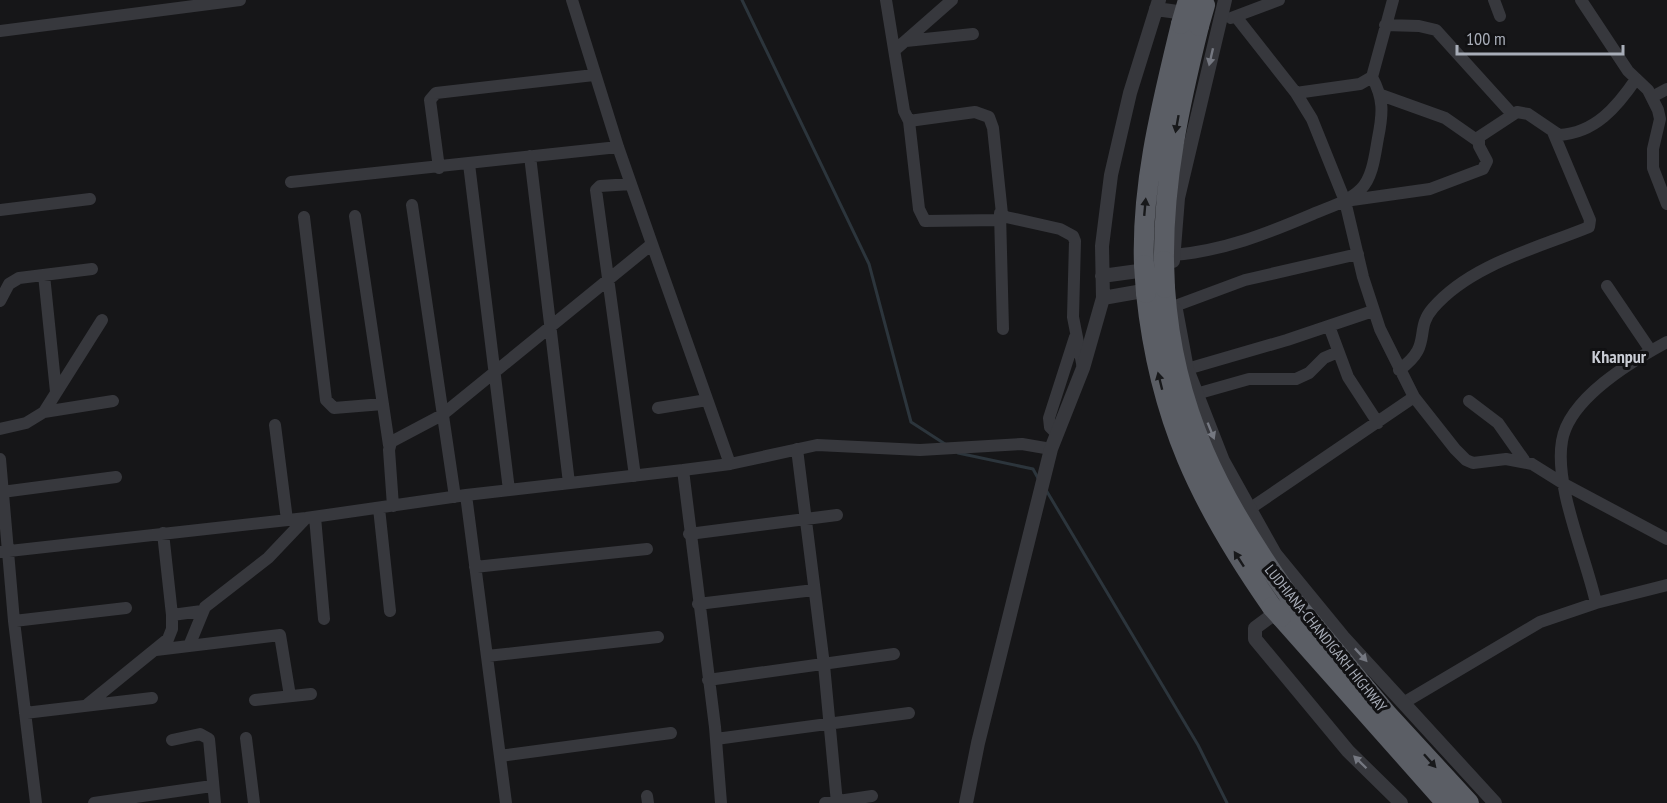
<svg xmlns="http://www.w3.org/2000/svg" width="1667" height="803" font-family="'PT Sans Narrow',sans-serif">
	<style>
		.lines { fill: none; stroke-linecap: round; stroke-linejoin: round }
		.stream { stroke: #2c353c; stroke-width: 3 }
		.minor { stroke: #37383d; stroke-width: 12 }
		.tertiary { stroke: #37383d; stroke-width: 14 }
		.trunk { stroke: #5b5e65; stroke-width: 20 }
		.trunk-bridge { stroke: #5b5e65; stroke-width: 20 }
		.oneway { fill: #757881 }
		.oneway2 { fill: #18191b }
		.labels { text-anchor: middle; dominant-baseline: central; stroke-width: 6; stroke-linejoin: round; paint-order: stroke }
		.street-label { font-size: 15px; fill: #a8adb8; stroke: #111113 }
		.quarter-label { font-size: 18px; font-weight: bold; fill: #c9ccd4; stroke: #111113 }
	</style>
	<rect width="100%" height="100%" fill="#161618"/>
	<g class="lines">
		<!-- stream -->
		<path class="stream" d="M742,0l127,264 42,158 34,22
			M958,453l75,16 6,11
			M1046,490l152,255 29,58"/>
		<!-- minor -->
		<path class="minor" d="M572,0l46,147 34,97
			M886,0l18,111 5,10 66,-9 14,5 4,11 9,86 4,3 54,12 13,7 2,5 -2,76 10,51
			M1494,0l6,16
			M1581,0l47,71 20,19 10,20 2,9 -7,30v19l14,36
			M1231,18l48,-18
			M1237,18l59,75 16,26 33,82 18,76 17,52 34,68 41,52 11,11 7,3 33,-4 26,5 32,20 103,55
			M1385,25l34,1 17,4 76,84
			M0,31l240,-31
			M906,41l67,-7
			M895,50l57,-50
			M1296,93l64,-9 12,-7 21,-77
			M1381,95l64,23 33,23
			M1652,97l15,-8
			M909,121l10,88 6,12 75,-1
			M530,156l39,327
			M469,164l40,326
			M439,168l-9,-68 6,-7 158,-18
			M291,182l327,-35
			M631,184l-31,2 -4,4 39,286
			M1345,201l85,-12 53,-20 4,-8 -8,-15v-9l38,-25 11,2 31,21c36,-2 58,-28 77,-56
			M412,205l43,292
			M0,210l90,-11
			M1000,213l3,116
			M355,216l34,229
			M304,217l22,183 8,8 49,-4
			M1173,255c50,-4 93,-21 140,-41 16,-7 35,-12 48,-25 12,-12 14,-35 17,-51 5,-25 6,-39 -6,-61
			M44,275l12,117
			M1607,286l44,65
			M0,301l9,-17 10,-6 73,-9
			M1175,306l70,-26 113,-26
			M1329,326l19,51 30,46
			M1187,369l100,-29 86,-29
			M1399,370c35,-25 14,-39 34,-62 38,-44 105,-60 156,-81l1,-7 -37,-88
			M1196,394l53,-15h47l13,-6 15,-15 14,-6
			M1469,401l29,22 26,37
			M658,408l49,-8
			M44,412l69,-11
			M275,425l12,95
			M0,429l26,-6 18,-11 58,-92
			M1057,434l-7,-7 -1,-9 26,-81
			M797,449l27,216 13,138
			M0,459l14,162 22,182
			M683,470l32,257 6,76
			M2,492l114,-15
			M466,495l40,308
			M393,506l-4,-56 2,-8 51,-27 210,-171 78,220
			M379,508l11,103
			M1248,510l166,-113
			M315,517l9,102
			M163,533l9,82 30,-4
			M689,534l148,-19
			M0,552l306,-34 160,-23 217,-25 47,-6 87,-19 103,5 102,-6 29,5
			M475,567l172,-18
			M1596,603c-10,-46 -42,-117 -34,-162 7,-43 70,-80 105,-99
			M698,604l116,-14
			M14,621l112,-13
			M156,650l33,-4
			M487,656l171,-19
			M708,680l186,-26
			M290,696l-10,-61 -91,11 16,-39 63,-49 38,-40
			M255,700l56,-6
			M1405,702l135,-80 56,-19 71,-18
			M88,704l80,-65 4,-10v-14
			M25,713l127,-15
			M246,738l8,65
			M716,739l193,-26
			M172,740l28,-6 9,5 6,64
			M500,756l171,-23
			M647,796l1,7
			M94,803l118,-17
			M825,803l47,-7"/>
		<!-- tertiary -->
		<path class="tertiary" d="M1156,9l36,5
			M1173,261l5,-63 47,-198
			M1102,276l51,-7
			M1103,298l51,-9
			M1176,310l11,59 36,92 52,93 68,83 152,166
			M1282,608l-27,20v11l93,112 53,52
			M966,803l12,-60 73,-294 32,-81 20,-70 -1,-52 9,-71 19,-82 29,-93"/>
		<!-- trunk -->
		<path class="trunk" d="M1164,261c-1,-80 16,-158 35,-235
			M1144,265c-3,-81 18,-162 37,-241
			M1165,288c8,122 55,211 124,308
			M1146,293c13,126 54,211 126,314
			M1297,605l91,110 81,88
			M1281,617l165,186"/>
		<!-- trunk-bridge -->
		<path class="trunk-bridge" d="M1181,24l7,-24
			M1199,26l6,-21
			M1164,261l1,27
			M1144,265l2,28
			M1289,596l8,9
			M1272,607l9,10"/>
	</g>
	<!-- one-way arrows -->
	<defs><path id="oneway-solid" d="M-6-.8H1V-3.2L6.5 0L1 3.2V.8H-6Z" transform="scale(1.5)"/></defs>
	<g class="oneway">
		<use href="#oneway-solid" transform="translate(1211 57) rotate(103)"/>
		<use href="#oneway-solid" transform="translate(1211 431) rotate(68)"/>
		<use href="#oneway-solid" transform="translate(1361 655) rotate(47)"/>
		<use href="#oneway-solid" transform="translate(1360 762) rotate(-136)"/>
	</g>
	<g class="oneway2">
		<use href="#oneway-solid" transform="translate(1177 124) rotate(100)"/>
		<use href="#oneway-solid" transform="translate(1145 207) rotate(-85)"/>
		<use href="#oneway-solid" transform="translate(1160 381) rotate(-104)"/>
		<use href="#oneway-solid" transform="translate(1239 559) rotate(-123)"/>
		<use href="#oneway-solid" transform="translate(1430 761) rotate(48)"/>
	</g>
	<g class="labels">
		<!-- street labels -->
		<g class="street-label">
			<text transform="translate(1326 638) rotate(51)">LUDHIANA-CHANDIGARH HIGHWAY</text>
		</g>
		<!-- quarter labels -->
		<g class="quarter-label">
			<text x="1619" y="356">Khanpur</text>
		</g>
	</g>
	<!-- scale -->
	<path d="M1457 45v9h166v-9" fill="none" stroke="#a8adb8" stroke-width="3"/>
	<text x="1466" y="45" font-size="18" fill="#a8adb8" stroke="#111113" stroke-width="4.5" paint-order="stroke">100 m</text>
</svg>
